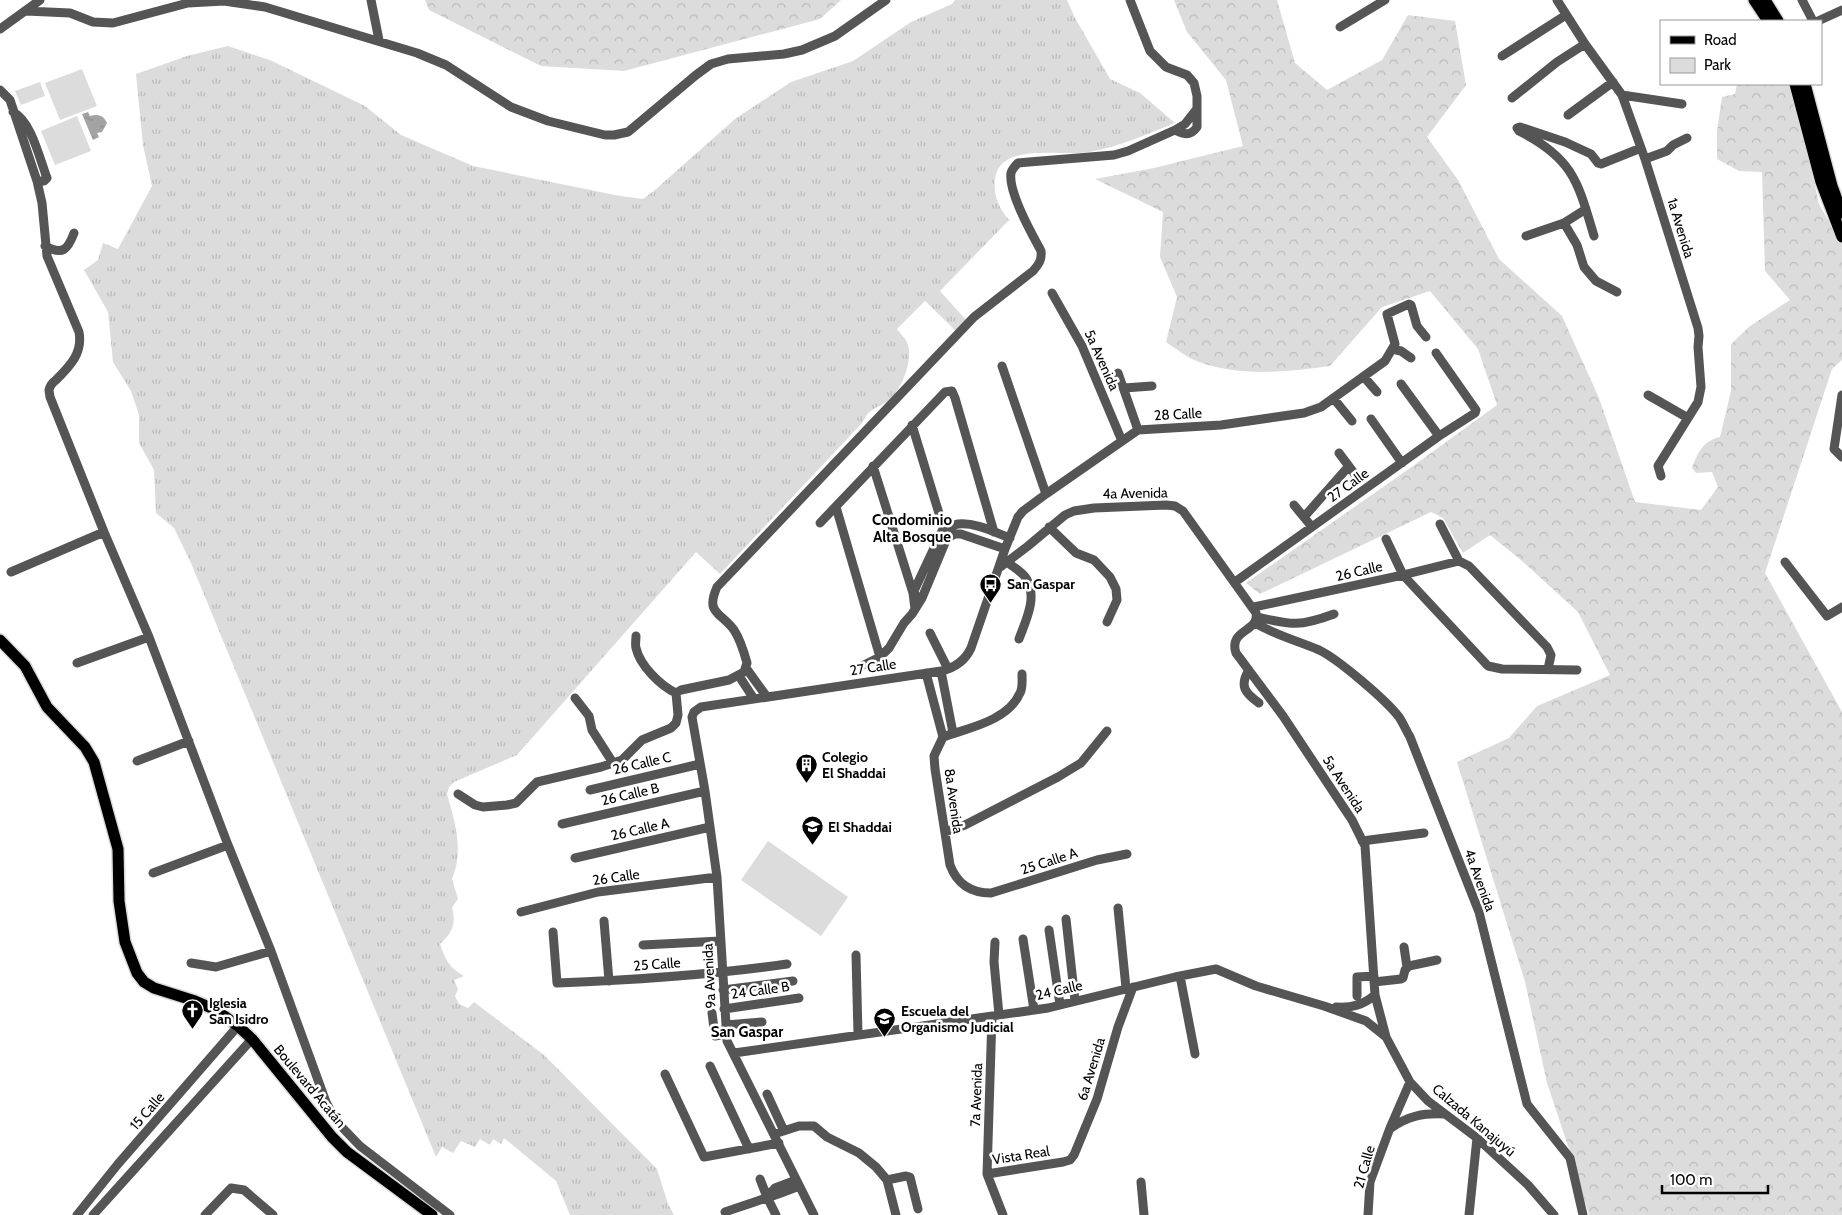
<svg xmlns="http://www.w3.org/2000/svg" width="1842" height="1215" font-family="Cabin,sans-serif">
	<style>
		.grass { fill: url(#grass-tufts) }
		.forest { fill: url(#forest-crowns) }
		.park { fill: #dcdcdc }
		.water { fill: url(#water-ripples) }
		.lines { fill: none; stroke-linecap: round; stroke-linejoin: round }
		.major-casing { stroke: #dbdbdb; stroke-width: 14 }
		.minor { stroke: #555; stroke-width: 9 }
		.major { stroke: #000; stroke-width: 11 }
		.labels { text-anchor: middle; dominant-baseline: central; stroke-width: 5; stroke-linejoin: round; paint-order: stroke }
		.street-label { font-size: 14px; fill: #000; stroke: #fff }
		.poi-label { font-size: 14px; font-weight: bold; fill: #000; stroke: #fff; text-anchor: start }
		.neighbourhood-label { font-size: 15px; font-weight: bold; fill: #000; stroke: #fff }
	</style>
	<defs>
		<pattern id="grass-tufts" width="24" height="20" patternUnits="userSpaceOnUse" patternTransform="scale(1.25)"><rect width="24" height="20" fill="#dcdcdc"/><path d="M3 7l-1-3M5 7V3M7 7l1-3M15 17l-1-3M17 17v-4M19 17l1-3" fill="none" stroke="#bbb"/></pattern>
		<pattern id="forest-crowns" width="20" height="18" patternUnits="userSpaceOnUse" patternTransform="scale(1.25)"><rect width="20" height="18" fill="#dcdcdc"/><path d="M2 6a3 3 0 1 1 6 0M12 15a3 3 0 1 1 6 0" fill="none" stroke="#bbb"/></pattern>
		<pattern id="water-ripples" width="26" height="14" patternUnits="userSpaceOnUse" patternTransform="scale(1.25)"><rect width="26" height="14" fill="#a3a3a3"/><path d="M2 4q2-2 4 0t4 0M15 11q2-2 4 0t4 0" fill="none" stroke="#8b8b8b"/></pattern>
	</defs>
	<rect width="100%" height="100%" fill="#fff"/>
	<!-- grass -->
	<path class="grass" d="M955,0h112l8,18 35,61 30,14 35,30c-28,11 -56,24 -86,29 -27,5 -89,-11 -94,27 -2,17 4,29 14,41l-69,71 27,30 -11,10 -31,-30 -28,28c4,5 9,10 11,16 5,15 -7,47 -20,56 -13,8 -18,7 -26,22l-142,151 -24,-22 -179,203 -63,27 -5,5 -2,7c8,28 17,57 5,85l6,20 -6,8c4,17 1,25 -12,37 6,17 9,23 24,32l-10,4 4,9 -3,7 4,8 9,4 6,-6 70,53 113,114 11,35 6,11h-104l-14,-34 -52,-43 -3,6 -8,-5 -3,6 -10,-6 -5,8 -14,-6 -8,12 -11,-6 -6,10 -245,-594 -17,-35 -18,-15 -2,-43 -15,-27v-28l-8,-24 -18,-29 -5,-50 -24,-42 14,-10 5,-17 15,6 34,-63 -9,-41 -7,-71 51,-18 41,-10 44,15 93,45 36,29 72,31 147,30 23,3 12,-9 80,-71 56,-37 62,-21 58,-39 41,-18z"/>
	<!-- forest -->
	<path class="forest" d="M425,0h416l-21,19 -196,52 -83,-5 -112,-56z
		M1174,0h103l18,63 32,27 55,-30 26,-45 47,6 11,64 -39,52 31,43 41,79 63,57 37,82 36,104 66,8 17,-23 -6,-15 -16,1 -4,-5c6,-16 11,-27 28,-31l11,-46v-47l19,-18 40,-26 -25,-29 -3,-99 -23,-1 -22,-12v-28l5,-34 13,-3 2,-10h51l14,44 17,76 23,41v115l-10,9 -67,204 77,139v503h-253l-15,-51 -27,-81 -22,-101 -68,-220 52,-24 28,-32 73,-31 -32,-63 -57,-52 -31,-25 -27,18 -20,-35 -12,-6 -171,82 -14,-11 167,-117 84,-61 -19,-56 -48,-58 -48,16 -52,59c-43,6 -89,11 -131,-4 -11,-4 -23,-13 -33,-20l11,-45 -17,-40 3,-45 -68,-33 59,-11 89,-22 -17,-66 -39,-48z"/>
	<!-- park -->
	<path class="park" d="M82,69l15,37 -37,14 -15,-37z
		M40,82l5,14 -24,9 -6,-14z
		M77,116l14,35 -36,14 -14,-34z
		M768,841l80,56 -27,39 -80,-56z"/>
	<!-- water -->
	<path class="water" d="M88,112l2,4c8,-2 13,-1 17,7l-5,9 -5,1 2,4 -6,3 -11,-26z"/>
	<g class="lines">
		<defs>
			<path id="major" d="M1754,0l14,21
				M1765,0l13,21
				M1795,84l26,98 21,55
				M1805,84l27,102 10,27
				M0,640l25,26 22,41 38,40 9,15 24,87 1,52 6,41 12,31 7,9 10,6 41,13 21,9 22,16 14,13 80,98 15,15 85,63"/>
		</defs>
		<!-- major casing -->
		<use href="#major" class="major-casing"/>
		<!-- minor -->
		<path class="minor" d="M371,0l8,40
			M1130,0l20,51 16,16 21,8 7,8 3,13v31c-7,10 -13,7 -22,3
			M1557,0l28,44 37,51 23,64 53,169 1,8 -1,11 3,40 -3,15 -40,64 3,10
			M1802,0l11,21
			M26,11l44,2 23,9 20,1 75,-20 36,-2 41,6 152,46 29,12 65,42 37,14 57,14h9l14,-3 68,-57 15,-11 17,-5 56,-5 18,-4 33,-14 51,-36
			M1818,21l24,-11
			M1340,27l45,-27
			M0,29l40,-29
			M1502,56l64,-41
			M0,90l10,10 27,81 5,22 5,53 32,76c4,21 -9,34 -23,48 -3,2 -6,6 -7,10 0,0 1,7 1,7l54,135 45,105 79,208 43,106 55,151 10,19 24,25 90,69
			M1622,95l60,9
			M1512,98l45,-36 28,-18
			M13,112c18,8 27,48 34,66l-3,3h-7
			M1568,115l45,-33
			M1645,159l22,-8 6,-6 14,-7
			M1564,223l13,22 7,22 12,14 21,11
			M1526,236l38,-13 22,-14
			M1594,236c-16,-54 -21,-78 -75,-105l-2,-3 3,-1 45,15 26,12 7,9 3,1 40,-16
			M45,246c18,10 23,3 29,-13
			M1052,293l30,53 40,95
			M1392,349l9,2 10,7
			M1002,366l44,128
			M1118,373l20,57
			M1364,377l13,15
			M1401,384l38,52
			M1124,388l28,-2
			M1648,395l40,23
			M1842,395l-8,54 8,8
			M1334,399l18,22
			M1371,419l31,44
			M912,425l33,108
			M1339,453l18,24
			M873,466l40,127 2,1
			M1294,505l18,22
			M836,507l44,150
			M1304,517l45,-51
			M820,523l125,-131 7,-1 3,7 39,134
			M1440,524l19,37
			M1049,527l27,26 18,7 16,17 6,12 1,11 -10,22
			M1386,539l17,36 85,91 14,3 75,1
			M1007,562c6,5 14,9 19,16 12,19 0,42 -7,61
			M1785,562l42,54 15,-9
			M999,568l29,-22 37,-31 9,-4 20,-3 72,-3 9,1 8,5 73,102c4,19 -28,16 -20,40l47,63 57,86 12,18 13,26 10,149 11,42 24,45 18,19 49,37 51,47 26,30
			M11,572l93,-40
			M1235,582l204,-146 36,-23 1,-3 -40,-57
			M1254,607l149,-32 56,-14 10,5 78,81 4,8 -3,14
			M915,609l-2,-16 30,-64c5,-1 10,-4 15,-5 17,-2 36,8 52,14
			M1257,617c35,8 42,10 77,-3
			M1255,623c20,12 43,18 64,27 19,9 67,50 80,67 4,6 7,13 11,20l69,175 48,192 43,54 13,57
			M930,633l18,36
			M636,636c0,4 -1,9 0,12 4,18 25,38 40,45
			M77,663l72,-26
			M864,665l16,-8 9,-9 15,-25 8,-9 10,-16 25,-60 8,-4h6l44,15
			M746,668l21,29
			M1249,670c-10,16 -4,23 10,33
			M941,671l12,62
			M926,673l17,64 -9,19 1,13 15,96c7,19 21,28 41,28l106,-33 30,-6
			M739,676l15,23
			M575,698l14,18 3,14 21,33
			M943,737c25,-9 65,-16 77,-44 3,-5 2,-13 2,-19
			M137,761l52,-20
			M590,790l110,-26
			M458,794l17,11 8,2 24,-2 9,-2 21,-21 64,-15 21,-7 20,-20 29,-12 5,-5 2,-8 -2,-22 5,-3 48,-10 15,-8 3,-9c-3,-11 -7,-24 -13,-33 -13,-18 -29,-16 -17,-43l257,-270 59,-46c6,-7 9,-11 8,-20 -9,-17 -33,-59 -30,-78 1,-4 4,-7 7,-10l11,-1 85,-7 14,-4 47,-21 10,-6 11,-14
			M562,824l143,-33
			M945,832l20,-7 93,-48 23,-14 26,-32
			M1362,841l62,-8
			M575,858l135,-31
			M153,873l75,-28
			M1118,908l8,80
			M521,912l77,-20 119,-15
			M1066,919l9,82
			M604,921l5,60
			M1049,930l11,75
			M553,932l4,51c77,-3 154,-8 230,-19
			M1023,939l11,71
			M995,942l-1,20 5,53
			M643,945l77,-4
			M1404,947l3,20
			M856,955l2,79
			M191,963l25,4 55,-16
			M1180,976l15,78
			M1374,982l27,-3 2,-1 2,-8 4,-4 28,-6
			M723,990l70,-9
			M1357,996v-19l17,-1
			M1336,1007c16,1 27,-2 39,-12
			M724,1009l75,-11
			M712,1013l3,23 11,-2
			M992,1016l-5,158 16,41
			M726,1025l36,-3
			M734,1053l314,-45 127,-31 41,-8 40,17 68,20 42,15 20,16
			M710,1066l39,83
			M665,1074l39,83 75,-14
			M767,1094l17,37
			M1391,1128c17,-12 32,-15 53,-14
			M774,1134l25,-8h15l13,11 32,16 17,14 11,13 9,35
			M987,1174l76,-12 7,-2 4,-5 23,-56 21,-72 15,-40
			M760,1179l7,18 9,18
			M887,1180l19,-4 4,1 8,32
			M1141,1182l3,33
			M767,1197l8,-9 21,-8
			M725,1212c25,-9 50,-16 74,-26
			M77,1215l41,-51 120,-138
			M93,1215l159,-176
			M205,1215l26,-27 13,2 29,25
			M814,1215l-87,-174 -10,-164 -12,-86 -13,-74 2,-5 7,-5 240,-36c13,-3 24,-10 30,-23l34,-99 13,-32 5,-6 23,-17 92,-64 83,-5 83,-12 17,-6 64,-46 10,-17 -8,-30 22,-10 2,1 6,21 9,11
			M1368,1215l2,-33 20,-54 20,-46
			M1469,1215l8,-77"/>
		<!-- major -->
		<use href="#major" class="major"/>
	</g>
	<!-- icons -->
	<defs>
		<symbol id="bus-pin" viewBox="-11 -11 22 30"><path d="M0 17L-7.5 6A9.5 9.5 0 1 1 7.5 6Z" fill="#000" stroke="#fff"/><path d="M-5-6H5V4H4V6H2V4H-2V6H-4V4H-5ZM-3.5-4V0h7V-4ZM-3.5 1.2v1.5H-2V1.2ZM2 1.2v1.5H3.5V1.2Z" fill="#fff"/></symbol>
		<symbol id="building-pin" viewBox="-11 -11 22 30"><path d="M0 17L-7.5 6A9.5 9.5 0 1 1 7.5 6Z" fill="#000" stroke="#fff"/><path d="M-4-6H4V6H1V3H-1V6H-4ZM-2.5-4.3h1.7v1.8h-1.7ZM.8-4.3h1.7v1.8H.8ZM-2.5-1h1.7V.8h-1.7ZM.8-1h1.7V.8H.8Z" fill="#fff"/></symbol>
		<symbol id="school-pin" viewBox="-11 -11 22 30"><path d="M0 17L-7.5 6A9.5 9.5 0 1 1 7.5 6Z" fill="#000" stroke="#fff"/><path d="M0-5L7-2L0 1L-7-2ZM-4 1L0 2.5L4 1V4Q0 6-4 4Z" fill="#fff"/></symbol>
		<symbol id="church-pin" viewBox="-11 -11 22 30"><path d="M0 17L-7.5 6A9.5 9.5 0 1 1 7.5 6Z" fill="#000" stroke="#fff"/><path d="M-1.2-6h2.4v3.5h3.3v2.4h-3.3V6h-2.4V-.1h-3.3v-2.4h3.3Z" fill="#fff"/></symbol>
	</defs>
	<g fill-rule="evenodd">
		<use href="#bus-pin" x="978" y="572" width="25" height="34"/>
		<use href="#building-pin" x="794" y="752" width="25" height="34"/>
		<use href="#school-pin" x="800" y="814" width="25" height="34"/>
		<use href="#church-pin" x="180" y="998" width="25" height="34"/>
		<use href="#school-pin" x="872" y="1006" width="25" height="34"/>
	</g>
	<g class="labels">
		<!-- street labels -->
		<g class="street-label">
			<text transform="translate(1681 228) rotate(73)">1a Avenida</text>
			<text transform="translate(1102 360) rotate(66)">5a Avenida</text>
			<text transform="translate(1178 414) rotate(-3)">28 Calle</text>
			<text transform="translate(1348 485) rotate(-36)">27 Calle</text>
			<text transform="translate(1135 493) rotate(-1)">4a Avenida</text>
			<text transform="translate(1359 571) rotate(-13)">26 Calle</text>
			<text transform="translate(873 667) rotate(-9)">27 Calle</text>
			<text transform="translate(642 763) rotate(-13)">26 Calle C</text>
			<text transform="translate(1344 784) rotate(57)">5a Avenida</text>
			<text transform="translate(630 794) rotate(-13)">26 Calle B</text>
			<text transform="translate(954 801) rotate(82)">8a Avenida</text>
			<text transform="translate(640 829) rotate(-13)">26 Calle A</text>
			<text transform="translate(1049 861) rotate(-18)">25 Calle A</text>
			<text transform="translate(616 877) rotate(-8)">26 Calle</text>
			<text transform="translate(1480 880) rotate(70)">4a Avenida</text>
			<text transform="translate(657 964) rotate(-4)">25 Calle</text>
			<text transform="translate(709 976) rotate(-93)">9a Avenida</text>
			<text transform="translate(760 990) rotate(-8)">24 Calle B</text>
			<text transform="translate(1059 990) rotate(-13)">24 Calle</text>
			<text transform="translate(1091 1069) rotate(-73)">6a Avenida</text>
			<text transform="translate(310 1086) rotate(50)">Boulevard Acatán</text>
			<text transform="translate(976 1095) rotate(-88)">7a Avenida</text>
			<text transform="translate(147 1111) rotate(-49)">15 Calle</text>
			<text transform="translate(1474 1120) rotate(40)">Calzada Kanajuyú</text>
			<text transform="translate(1021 1155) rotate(-9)">Vista Real</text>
			<text transform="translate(1364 1167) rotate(-74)">21 Calle</text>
		</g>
		<!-- poi labels -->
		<g class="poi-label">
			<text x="1007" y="584">San Gaspar</text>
			<text x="822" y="757">Colegio<tspan x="822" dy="16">El Shaddai</tspan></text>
			<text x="828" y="827">El Shaddai</text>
			<text x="209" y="1003">Iglesia<tspan x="209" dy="16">San Isidro</tspan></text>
			<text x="901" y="1011">Escuela del<tspan x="901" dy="16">Organismo Judicial</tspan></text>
		</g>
		<!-- neighbourhood labels -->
		<g class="neighbourhood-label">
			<text x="912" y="520">Condominio<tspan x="912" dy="17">Alta Bosque</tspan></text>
			<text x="747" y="1032">San Gaspar</text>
		</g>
	</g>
	<!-- legend -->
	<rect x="1660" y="20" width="162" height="65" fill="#ffffff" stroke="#999999"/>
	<rect x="1670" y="36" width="25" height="8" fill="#000000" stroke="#999999"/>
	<text x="1704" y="45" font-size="15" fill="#000000">Road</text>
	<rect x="1670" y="58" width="25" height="15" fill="#dcdcdc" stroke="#999999"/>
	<text x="1704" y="70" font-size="15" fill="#000000">Park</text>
	<!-- scale -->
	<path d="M1662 1185v8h106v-8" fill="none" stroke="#000000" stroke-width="2.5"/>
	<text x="1670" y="1185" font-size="15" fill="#000000" stroke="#ffffff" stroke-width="4" paint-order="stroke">100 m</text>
</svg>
